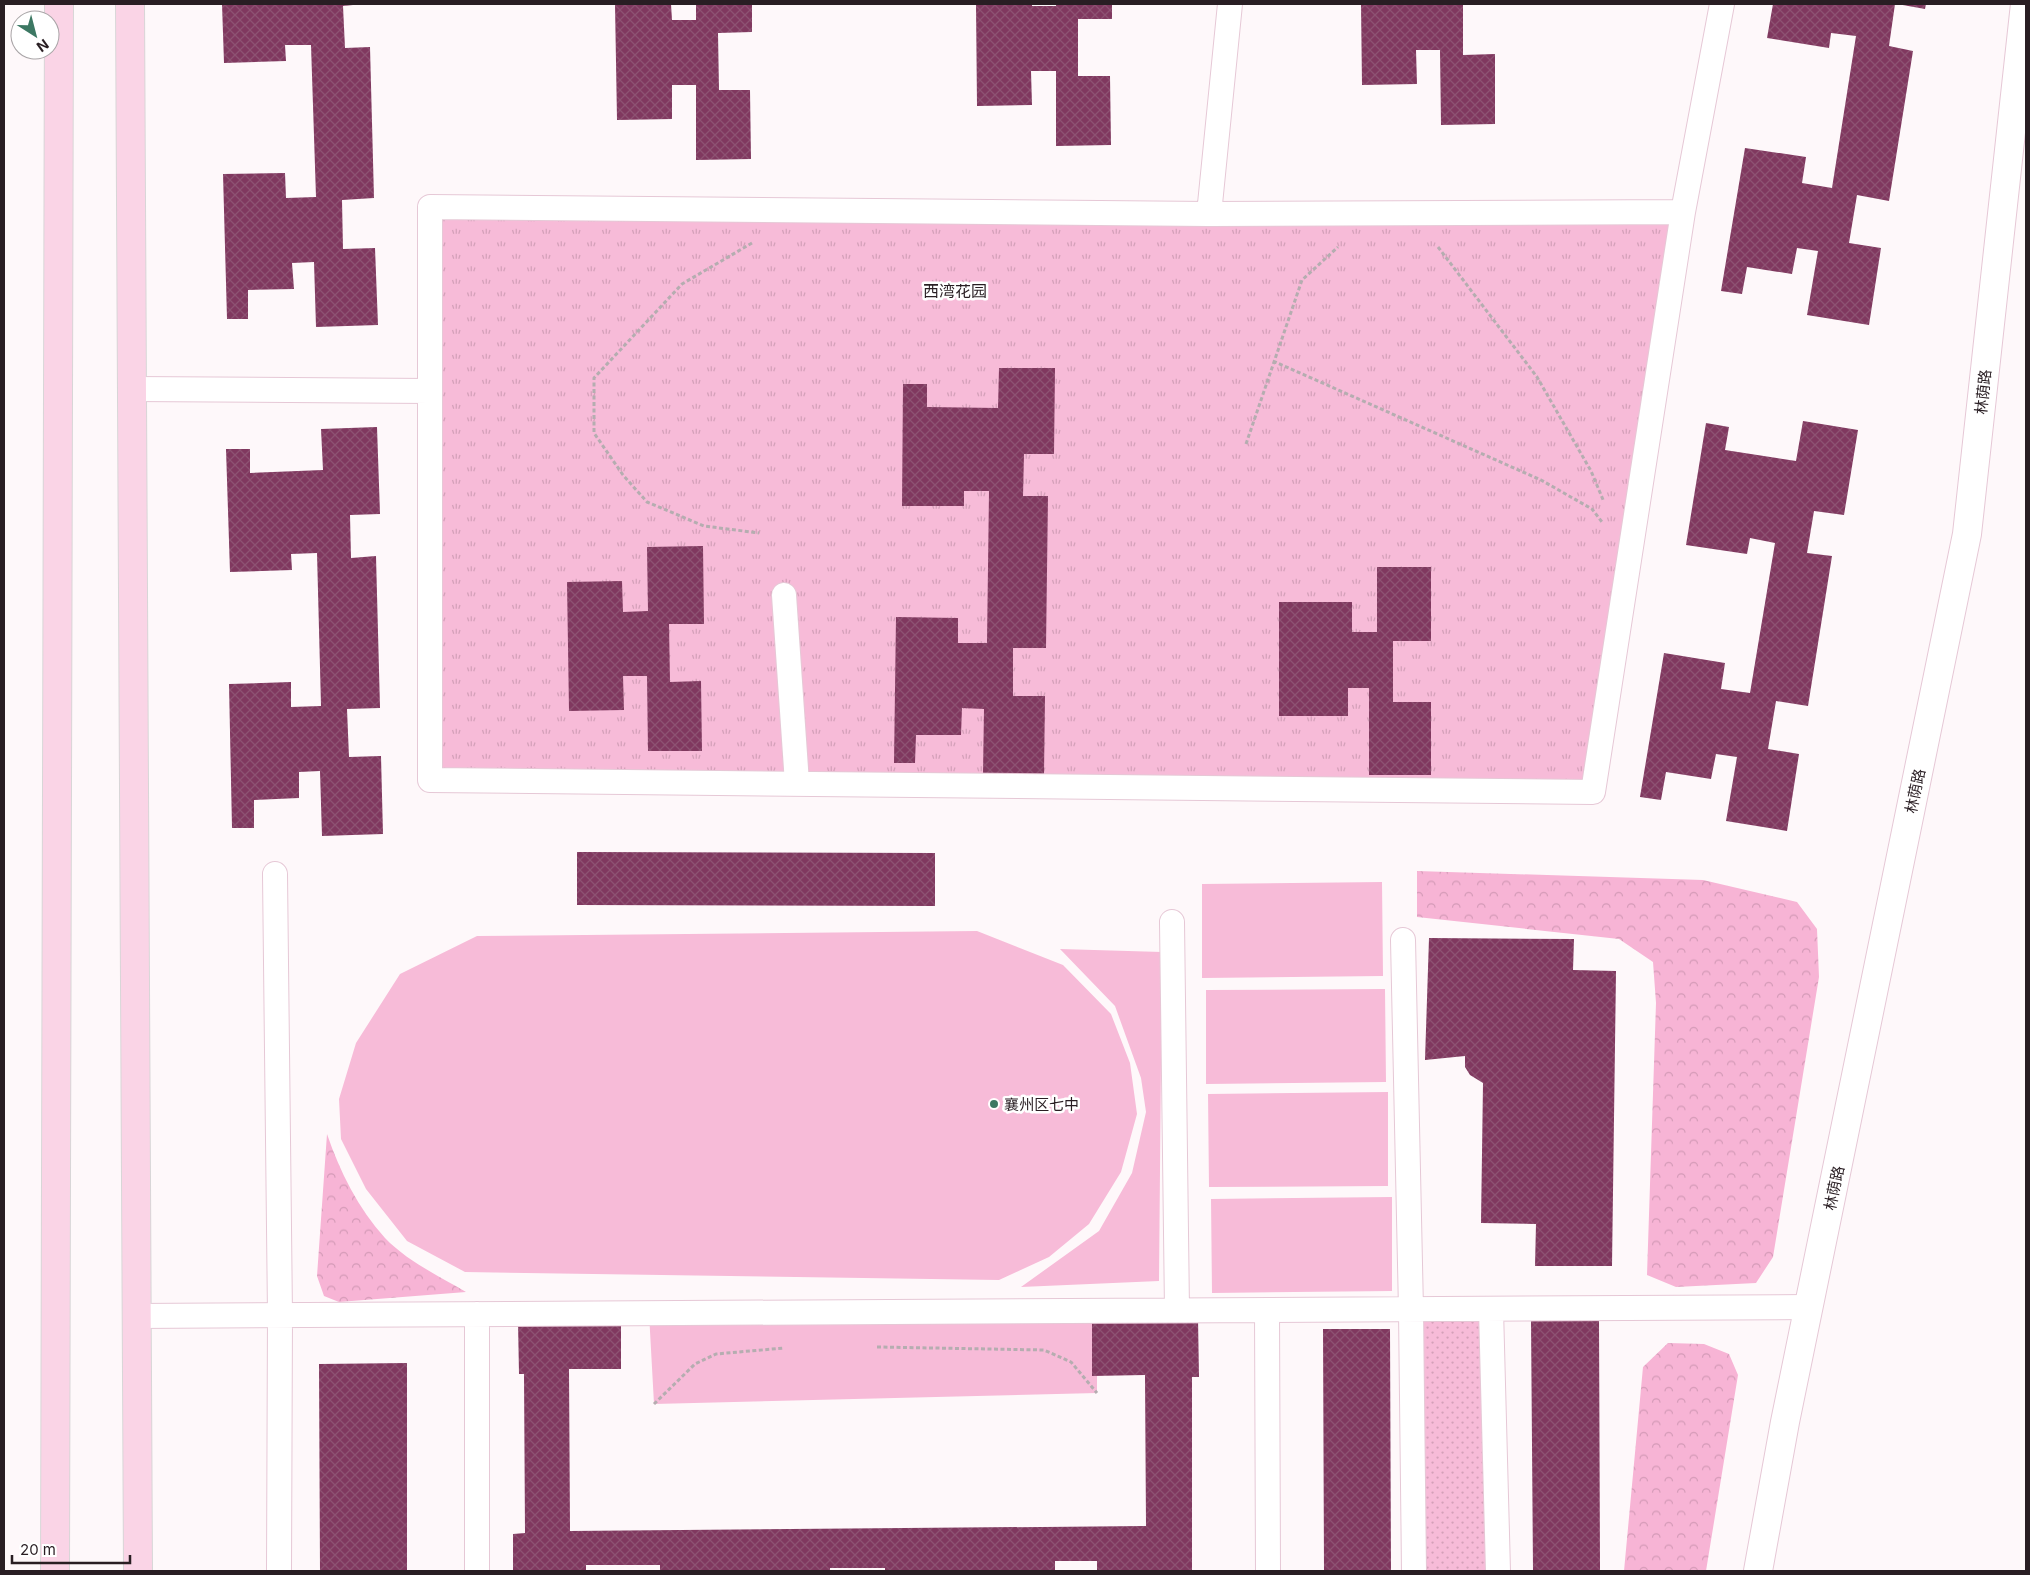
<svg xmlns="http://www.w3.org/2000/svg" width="2030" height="1575" font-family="Inter,'Noto Sans SC',sans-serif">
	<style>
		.grass { fill: url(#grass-tufts) }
		.forest { fill: url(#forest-crowns) }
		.park { fill: url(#park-dots) }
		.garden { fill: #f7bbd8 }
		.building { fill: url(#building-cross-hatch) }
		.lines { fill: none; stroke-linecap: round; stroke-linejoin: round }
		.lane-casing { stroke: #e6c8d6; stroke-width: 26 }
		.secondary-casing { stroke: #e6c8d6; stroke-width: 30 }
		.primary-casing { stroke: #d8d6d7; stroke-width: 30 }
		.path { stroke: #b5adb0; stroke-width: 3; stroke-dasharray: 4 2.5; stroke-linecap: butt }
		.lane { stroke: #fff; stroke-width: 24 }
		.secondary { stroke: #fff; stroke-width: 28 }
		.primary { stroke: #fad4e6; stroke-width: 28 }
		.poi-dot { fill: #3c7863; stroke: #fff; stroke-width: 2 }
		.labels { text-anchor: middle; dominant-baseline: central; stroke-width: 5; stroke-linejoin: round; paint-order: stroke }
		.street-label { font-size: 15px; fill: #291e23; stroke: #fff }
		.poi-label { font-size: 15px; fill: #291e23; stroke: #fff; text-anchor: start }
		.neighbourhood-label { font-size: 16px; fill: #291e23; stroke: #fff }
	</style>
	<defs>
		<pattern id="grass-tufts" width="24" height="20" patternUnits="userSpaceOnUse" patternTransform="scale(1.25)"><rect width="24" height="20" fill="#f7bbd8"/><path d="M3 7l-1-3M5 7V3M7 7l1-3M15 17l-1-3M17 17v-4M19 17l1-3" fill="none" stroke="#d4a0b9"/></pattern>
		<pattern id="forest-crowns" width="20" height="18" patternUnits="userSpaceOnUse" patternTransform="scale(1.25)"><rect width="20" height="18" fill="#f7b4d5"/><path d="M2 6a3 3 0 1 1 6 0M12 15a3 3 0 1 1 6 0" fill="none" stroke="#d49ab7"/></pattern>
		<pattern id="park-dots" width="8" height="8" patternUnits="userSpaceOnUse" patternTransform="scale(1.25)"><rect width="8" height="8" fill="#f7bbd8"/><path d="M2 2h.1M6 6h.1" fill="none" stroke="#d4a0b9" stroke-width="1.8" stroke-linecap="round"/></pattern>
		<pattern id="building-cross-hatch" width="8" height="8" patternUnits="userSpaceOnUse" patternTransform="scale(1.25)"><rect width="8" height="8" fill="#80385f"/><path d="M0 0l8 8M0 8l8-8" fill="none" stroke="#8d5272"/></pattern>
	</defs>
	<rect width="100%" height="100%" fill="#fef8fa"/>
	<!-- grass -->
	<path class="grass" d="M430,207l1253,5 -90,580 -1163,-12z"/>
	<!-- forest -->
	<path class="forest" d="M1417,871l286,9 94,22 20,27 2,48 -46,280 -17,26 -80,4 -29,-12 9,-272 -3,-41 -34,-23 -202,-22z
		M327,1134c13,38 31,74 58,104 22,23 54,38 81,54l-127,10 -15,-6 -7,-20z
		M1668,1343l36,1 25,10 9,21 -32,196h-82l19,-204z"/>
	<!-- park -->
	<path class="park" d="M1491,1309l7,262h-84l-3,-261z"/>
	<!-- garden -->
	<path class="garden" d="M1382,882l1,94 -181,2v-94z
		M977,931l86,34 48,49 19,49 7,51 -16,58 -32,52 -40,33 -50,23 -534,-8 -58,-31 -41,-52 -25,-50 -2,-40 17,-56 44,-69 77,-38z
		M1060,949l102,3 -3,329 -138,6 78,-56 33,-58 14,-61 -5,-34 -26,-72z
		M1385,989l1,93 -180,2v-94z
		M1388,1092v94l-179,1 -1,-93z
		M1392,1197v94l-180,2 -1,-94z
		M1097,1309v84l-443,11 -5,-91z"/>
	<!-- building -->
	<path class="building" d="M222,4h131v1l-10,1 2,42 25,-1 4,151 -32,2 1,49 32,-1 3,77 -62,2 -2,-65 -22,1 2,26 -46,1v29h-21l-4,-145 62,-1 1,25 30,-1 -5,-152h-26l1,16 -62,2z
		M615,4h56l1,16h24v-16h56v28l-34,1 1,57h31l1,69 -55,1v-75h-24v34l-55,1z
		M976,4h56v2h24v-2h56v15h-34v57h32l1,69 -55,1v-75h-25l1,34 -55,1z
		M1361,4h102v51l32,-1v70l-54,1 -1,-75h-24l1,34 -55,1z
		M1773,4h122l-6,42 24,5 -24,150 -32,-6 -8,48 32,5 -12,77 -62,-10 11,-64 -21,-3 -5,26 -45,-7 -5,27 -21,-3 24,-143 61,9 -4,26 30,5 24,-152 -25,-3 -2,15 -62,-10z
		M1897,4h29l-1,5z
		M999,368h56l-1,86h-30l-1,42h25l-2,152h-33v48h32l-1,78h-61l1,-65 -22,-1 -1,27h-45l-1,28h-21l2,-146 62,1v25h29l2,-152h-25v15h-62l1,-122h24v23l71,1z
		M1803,421l55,9 -14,85 -30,-4 -7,42 25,3 -24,150 -32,-5 -8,48 31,5 -12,77 -61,-10 11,-64 -21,-3 -5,25 -45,-7 -5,28 -21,-3 24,-144 61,10 -4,26 29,4 25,-150 -25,-5 -3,16 -61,-9 20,-122 23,4 -4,23 71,11z
		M377,427l3,87 -30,1 1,43 25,-2 4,152 -33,1 2,48 32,-1 2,78 -61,2 -2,-65 -21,1v26l-45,2v28h-22l-3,-144 62,-2v25l30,-1 -4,-153 -26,1 1,16 -62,2 -4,-123h24v24l73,-3 -2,-41z
		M703,546l1,78h-35l1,58 31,-1 1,70h-54l-1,-75h-24l1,34 -55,1 -2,-129 55,-1 1,31 25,-1 -1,-64z
		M1377,567h54v74h-38v61h38v73h-62v-87h-21v28h-69v-114h73v30h25z
		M577,852l358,1v53l-358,-1z
		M1429,938l145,1 -1,31 43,1 -4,295h-77l1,-42 -55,-1 2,-140 -13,-8 -5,-8v-11l-40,4z
		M1092,1318h106l1,59h-7v194h-95v-10h-42v10h-170v-3h-55v3h-170v-6h-74v6h-73v-37l12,-1 -1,-159h-5l-1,-52h103v47h-52l1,162 576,-5 -1,-151 -53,1z
		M1599,1318l1,253h-67l-2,-252z
		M1323,1329h67l1,242h-67z
		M407,1363v208h-87l-1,-207z"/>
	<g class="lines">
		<defs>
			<path id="lane" d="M430,207l779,7 474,-2 -90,580 -1163,-12z
				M1683,212l39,-208
				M1209,214l21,-210
				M132,389l298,2
				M784,595l13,188
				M275,874l5,441 -1,256
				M1172,922l5,388
				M1403,940l8,370 3,261
				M1491,1309l7,262
				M1267,1310l1,261
				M477,1314v257
				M136,1316l1673,-9"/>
			<path id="secondary" d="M1758,1571l27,-149 182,-888 58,-530"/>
			<path id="primary" d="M130,4l8,1567
				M55,1571l4,-1567"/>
		</defs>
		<!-- lane casing -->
		<use href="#lane" class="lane-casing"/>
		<!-- secondary casing -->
		<use href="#secondary" class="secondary-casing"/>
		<!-- primary casing -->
		<use href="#primary" class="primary-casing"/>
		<!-- path -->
		<path class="path" d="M752,243l-70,41 -88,94v55l29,42 24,27 57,24 55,7
			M1438,247l99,130 54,94 13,31
			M1273,361l268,119 51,29 10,13
			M1246,444l56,-164 36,-33
			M877,1347l167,3 27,12 26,31
			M654,1404l41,-40 21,-10 68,-6"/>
		<!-- lane -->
		<use href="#lane" class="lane"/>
		<!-- secondary -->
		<use href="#secondary" class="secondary"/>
		<!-- primary -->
		<use href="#primary" class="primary"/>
	</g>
	<!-- markers -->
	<circle class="poi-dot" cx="994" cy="1104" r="5"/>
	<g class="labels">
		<!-- street labels -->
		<g class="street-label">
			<text transform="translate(1983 392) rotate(-84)">林荫路</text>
			<text transform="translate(1915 791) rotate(-78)">林荫路</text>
			<text transform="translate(1834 1188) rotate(-78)">林荫路</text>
		</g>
		<!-- poi labels -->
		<g class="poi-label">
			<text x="1004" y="1104">襄州区七中</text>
		</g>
		<!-- neighbourhood labels -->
		<g class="neighbourhood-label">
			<text x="955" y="291">西湾花园</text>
		</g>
	</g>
	<!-- border -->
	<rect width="2030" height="1575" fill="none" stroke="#291e23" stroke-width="10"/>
	<!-- north arrow -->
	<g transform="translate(35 35) rotate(144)"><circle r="24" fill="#ffffff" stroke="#a9a5a7"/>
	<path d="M0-4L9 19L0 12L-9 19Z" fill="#3c7863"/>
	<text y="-8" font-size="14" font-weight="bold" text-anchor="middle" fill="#291e23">N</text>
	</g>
	<!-- scale -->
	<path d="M12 1555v8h118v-8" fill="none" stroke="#291e23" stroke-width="2.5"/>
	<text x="20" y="1555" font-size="15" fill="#291e23" stroke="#ffffff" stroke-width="4" paint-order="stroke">20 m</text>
</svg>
